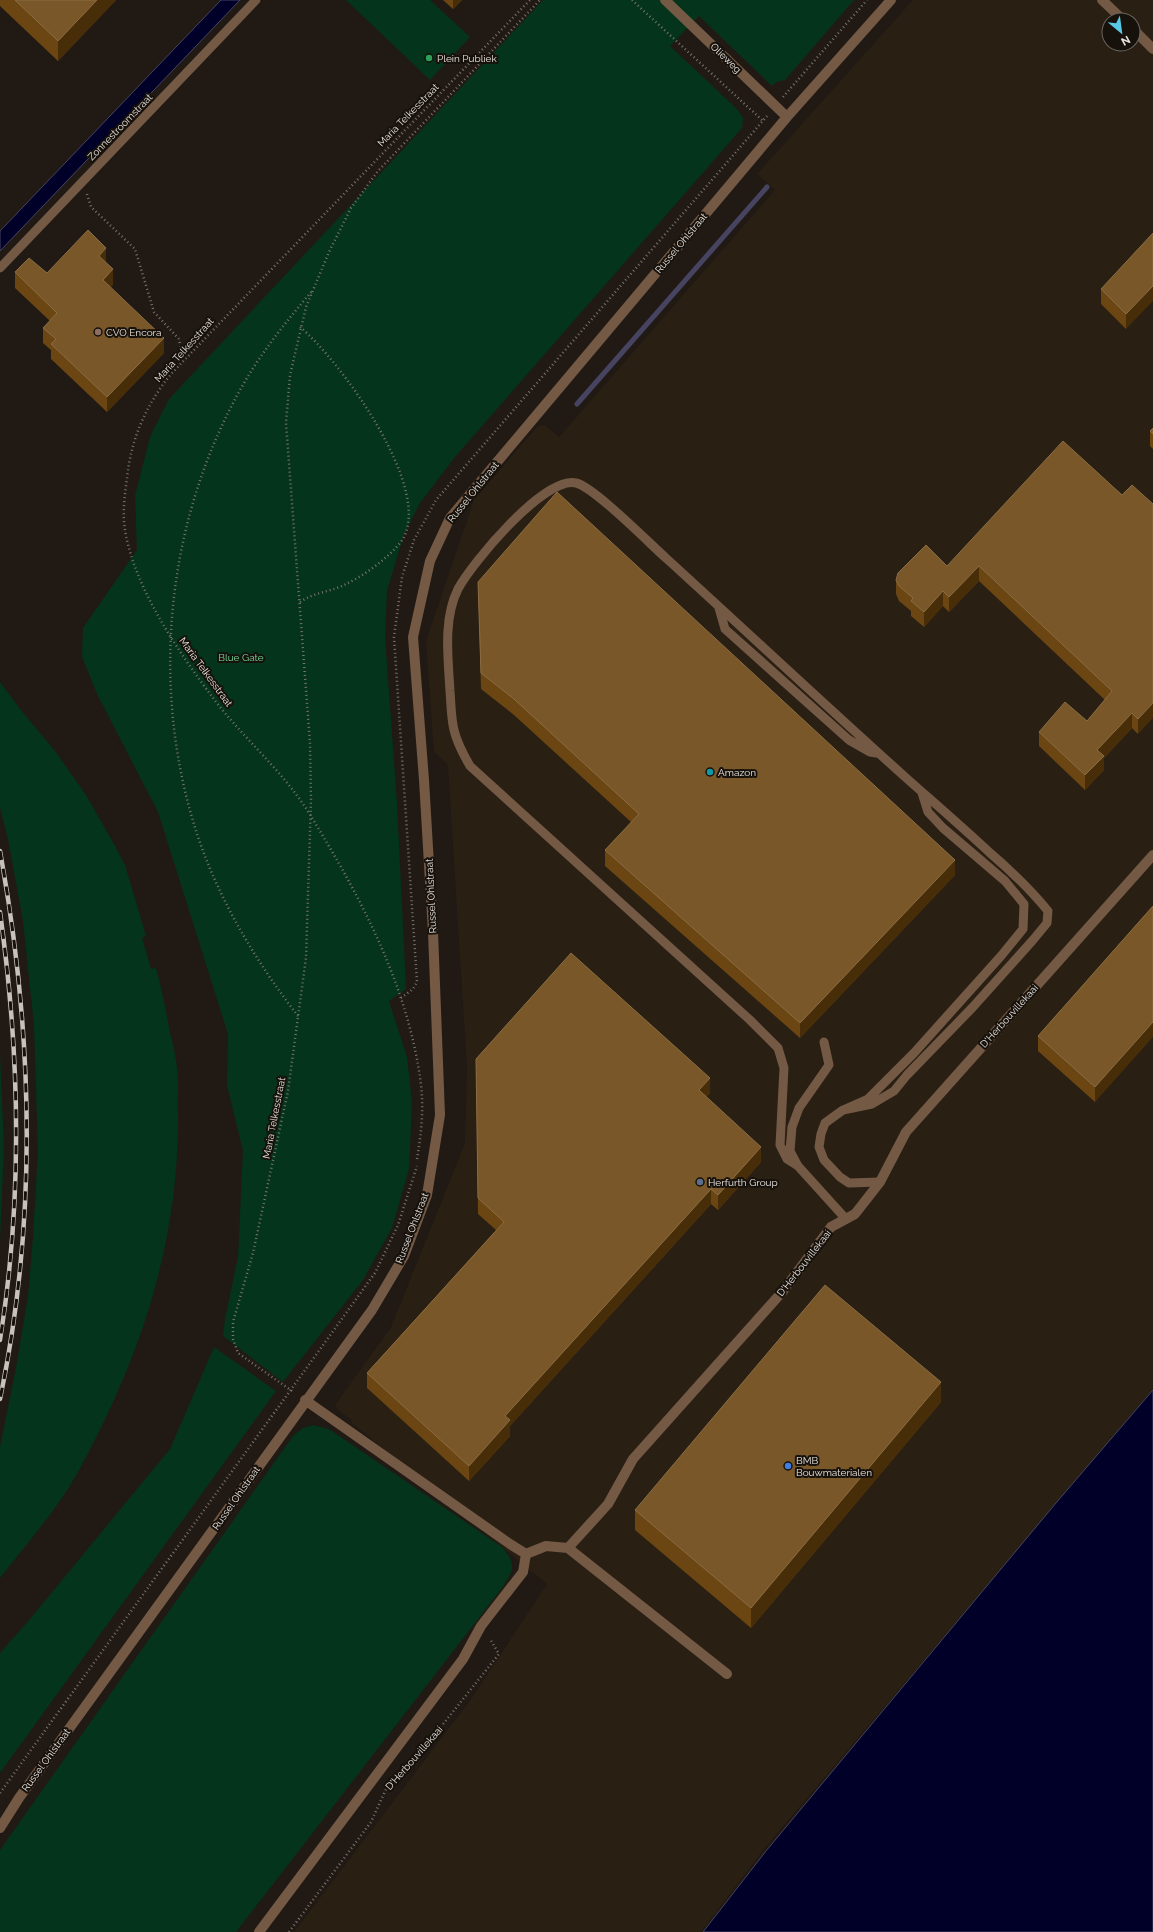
<svg xmlns="http://www.w3.org/2000/svg" width="1153" height="1932" font-family="Raleway,sans-serif">
	<style>
		.built { fill: #291f13; fill-rule: evenodd }
		.green { fill: #04341b }
		.water { fill: #000029; stroke: #464460 }
		.lines { fill: none; stroke-linecap: round; stroke-linejoin: round }
		.stream { stroke: #464460; stroke-width: 5 }
		.path { stroke: #7a746f; stroke-width: 2.5; stroke-dasharray: 1 3; stroke-linecap: butt }
		.service { stroke: #745945; stroke-width: 9 }
		.minor { stroke: #745945; stroke-width: 10 }
		.rail-casing { stroke: #c8c2be; stroke-width: 4.5 }
		.rail { stroke: #17110b; stroke-width: 3; stroke-dasharray: 9; stroke-linecap: butt }
		.wall { fill: #6b4612 }
		.shaded-wall { fill: #482d09 }
		.building { fill: #795728; stroke: #8a6d45 }
		.leisure-dot { fill: #2e9e5b; stroke: #17110b; stroke-width: 1.5 }
		.education-dot { fill: #8d6e63; stroke: #17110b; stroke-width: 1.5 }
		.culture-dot { fill: #0f9aa8; stroke: #17110b; stroke-width: 1.5 }
		.service-dot { fill: #5c6f8a; stroke: #17110b; stroke-width: 1.5 }
		.shop-dot { fill: #3f7fe0; stroke: #17110b; stroke-width: 1.5 }
		.labels { text-anchor: middle; dominant-baseline: central; stroke-width: 4; stroke-linejoin: round; paint-order: stroke }
		.poi-label { font-size: 10px; fill: #e9e4e0; stroke: #17110b; text-anchor: start }
		.street-label { font-size: 10px; fill: #e9e4e0; stroke: #17110b }
		.park-label { font-size: 10px; fill: #74de9d; stroke: #17110b }
	</style>
	<rect width="100%" height="100%" fill="#211a14"/>
	<!-- built -->
	<path class="built" d="M913,0h240v1389l-389,460 -63,83h-407l178,-234 75,-114 -196,-162 1,-2 -14,-10 -3,-5 56,-78 74,-184 2,-77 -19,-301 -14,-13 -8,-111 48,-141 63,-73 3,-2 6,1 13,11 216,-247 -18,-16zM1109,20h24v24h-24z"/>
	<!-- green -->
	<path class="green" d="M346,0h84l40,37 -40,43z
		M543,0h311l-69,80 -9,2 -4,4 -73,-70 -29,30 67,63 6,9 -1,10 -287,329 -35,46 -16,31 -17,57 -2,47 12,165 9,186 -17,12 18,56 5,45 -3,67 -17,59 -29,52 -80,102 -60,-46 2,-17 13,-62 5,-106 -16,-66 1,-51 -70,-222 -61,-118 -15,-37 1,-29 54,-78 -2,-54 15,-59 19,-38z
		M0,682l20,27 35,42 31,44 29,51 10,19 21,71 -4,2 9,31 5,-1c6,22 10,43 14,65 3,11 6,23 7,35 2,15 0,31 1,46 1,130 -38,245 -100,358 -21,38 -52,72 -78,106v-131l15,-74 13,-76 5,-60 5,-86 -4,-126 -11,-104 -15,-82 -8,-31z
		M0,1053l4,95 -4,92z
		M214,1347l62,44 -276,382v-120l30,-34 140,-170z
		M313,1425l16,4 173,118c15,18 12,22 0,41l-266,344h-236v-82l293,-414 10,-8z"/>
	<!-- water -->
	<path class="water" d="M221,0h19l-240,251v-20z
		M1153,1390v542h-450l63,-81 290,-348z"/>
	<g class="lines">
		<!-- stream -->
		<path class="stream" d="M577,404l190,-217"/>
		<!-- path -->
		<path class="path" d="M632,0l131,121
			M783,97l84,-97
			M87,194l4,13 44,42 19,63 25,27 4,22
			M300,602c13,-9 28,-10 42,-16 20,-9 44,-26 58,-43 39,-49 -62,-185 -100,-216
			M401,998l12,-9 4,-7 -23,-345 8,-60 12,-37 22,-40 331,-384
			M298,1016c-44,-57 -84,-124 -105,-195 -44,-148 -24,-315 57,-448 18,-29 40,-56 62,-82
			M417,1159c4,-24 7,-49 4,-74 -12,-98 -61,-189 -112,-272 -27,-43 -66,-75 -96,-115 -35,-47 -83,-116 -89,-176 -1,-14 1,-29 3,-44 4,-39 19,-73 44,-104l359,-374
			M292,1391l-54,-38 -5,-14v-17l20,-69 35,-162 18,-133 5,-158 -1,-57 -24,-320 4,-48 16,-68 23,-55 22,-44 27,-37 162,-171
			M0,1793l375,-520 23,-48 19,-59
			M289,1932l82,-110 16,-35 45,-49 67,-84 -9,-15"/>
		<!-- service -->
		<path class="service" d="M0,268l256,-268
			M719,608l6,21 124,111 21,12 6,1
			M824,1042l5,23 -30,43 -7,19 -2,24 8,15 47,52
			M798,1166l-11,-7 -7,-14 4,-77 -6,-20 -28,-28 -280,-254c-7,-12 -13,-23 -16,-36 -3,-12 -3,-27 -4,-39 -2,-34 -7,-72 8,-102 14,-26 86,-113 118,-106 18,4 74,61 91,76 79,72 157,145 237,217 28,25 57,50 85,76 21,18 41,37 59,59l-1,12 -14,17 -61,68 -65,67 -13,16 -22,13 -29,6
			M880,1182l-31,1 -9,-6 -16,-17 -5,-13 2,-13 4,-11 18,-13 25,-11 46,-46 87,-97 22,-27 1,-25 -19,-23 -62,-53 -15,-16 -6,-19"/>
		<!-- minor -->
		<path class="minor" d="M665,0l122,117
			M1102,0l21,20
			M1133,29l20,20
			M305,1400l205,144 16,10
			M568,1548l40,-44 25,-45 150,-168 48,-64 24,-13 25,-32 26,-50 247,-277
			M526,1554l20,-8 22,2 159,126
			M0,1828l19,-30 353,-488 32,-54 23,-61 13,-80 -7,-183 -9,-152 -11,-143 17,-76 20,-43 337,-401 104,-117
			M259,1932l204,-273 18,-33 42,-54 3,-18"/>
		<defs>
			<path id="rail" d="M0,851c33,181 38,367 0,548
				M0,912c20,142 23,286 0,428"/>
		</defs>
		<!-- rail casing -->
		<use href="#rail" class="rail-casing"/>
		<!-- rail -->
		<use href="#rail" class="rail"/>
	</g>
	<!-- wall -->
	<path class="wall" d="M0,0h116l-58,61 -58,-55z
		M443,0h19l-9,9z
		M1153,233l-27,96 -25,-25v-15z
		M106,263l7,22 -3,2 54,66 -57,59 -56,-53v-9l-8,-7v-15l7,-7 -35,-33v-16l32,1z
		M1153,428v21l-3,-3v-15z
		M1122,495l31,9 -15,230 -6,-6 -28,30v12l-19,20 -46,-44v-14l48,-11 18,-21 -126,-119 -30,31 -6,-6 -19,21 -13,-11v-5l-12,-10 -3,-7v-14l51,-14z
		M478,582l477,293 -155,163 -195,-172v-16l26,-28 -117,-107 -33,-26z
		M1153,906l-58,196 -57,-51v-15z
		M476,1059l234,34 -4,4 55,65 -43,48 -7,-6 -201,222v10l-41,45 -102,-93v-15l129,-143 -18,-16z
		M941,1402l-190,226 -116,-98v-20z"/>
	<!-- shaded-wall -->
	<path class="shaded-wall" d="M97,0h19l-58,61v-20z
		M453,0h9l-9,9z
		M106,248v15l-7,-7z
		M113,269v16l-10,10v-15z
		M1153,286v15l-27,28v-15z
		M164,338v15l-57,59v-15z
		M979,566v15l-30,31v-15z
		M943,591v15l-19,21v-15z
		M1153,703v15l-15,16v-15z
		M1132,713v15l-28,30v12l-19,20v-15l12,-25z
		M955,860v15l-155,163v-15z
		M1153,1022v15l-58,65v-15z
		M710,1078v15l-11,12v-15z
		M761,1147v15l-43,48v-15z
		M711,1189v15l-201,222v10l-41,45v-15l36,-50z
		M941,1382v20l-190,226v-20z"/>
	<!-- building -->
	<path class="building" d="M15,0h82l-39,41z
		M88,230l18,18 -7,8 14,13 -10,11 61,58 -57,59 -56,-53 5,-5 -13,-11 14,-15 -42,-41 14,-14 18,15z
		M1153,233v53l-27,28 -25,-25z
		M1153,428v6l-3,-3z
		M1063,441l59,54 10,-10 21,19v199l-15,16 -6,-6 -35,37 7,6 -19,19 -46,-43 26,-30 22,19 25,-30 -133,-125 -30,31 -6,-6 -19,21 -13,-11 2,-3 -14,-12 -3,-6 2,-7 28,-28 21,21z
		M557,492l398,368 -155,163 -195,-173 34,-36 -125,-115 -33,-26 -3,-91z
		M1153,906v116l-58,65 -57,-51z
		M571,953l139,125 -11,12 62,57 -43,48 -7,-6 -206,227 5,4 -41,46 -102,-93 137,-151 -26,-24 -2,-139z
		M825,1285l116,97 -190,226 -116,-98z"/>
	<!-- markers -->
	<circle class="leisure-dot" cx="429" cy="58" r="4"/>
	<circle class="education-dot" cx="98" cy="332" r="4"/>
	<circle class="culture-dot" cx="710" cy="772" r="4"/>
	<circle class="service-dot" cx="700" cy="1182" r="4"/>
	<circle class="shop-dot" cx="788" cy="1466" r="4"/>
	<g class="labels">
		<!-- poi labels -->
		<g class="poi-label">
			<text x="437" y="58">Plein Publiek</text>
			<text x="106" y="332">CVO Encora</text>
			<text x="718" y="772">Amazon</text>
			<text x="708" y="1182">Herfurth Group</text>
			<text x="796" y="1460">BMB<tspan x="796" dy="12">Bouwmaterialen</tspan></text>
		</g>
		<!-- street labels -->
		<g class="street-label">
			<text transform="translate(726 58) rotate(44)">Olieweg</text>
			<text transform="translate(408 115) rotate(-46)">Maria Telkesstraat</text>
			<text transform="translate(120 127) rotate(-46)">Zonnestroomstraat</text>
			<text transform="translate(681 243) rotate(-50)">Russel Ohlstraat</text>
			<text transform="translate(184 350) rotate(-48)">Maria Telkesstraat</text>
			<text transform="translate(473 492) rotate(-51)">Russel Ohlstraat</text>
			<text transform="translate(206 672) rotate(54)">Maria Telkesstraat</text>
			<text transform="translate(431 896) rotate(-93)">Russel Ohlstraat</text>
			<text transform="translate(1009 1016) rotate(-48)">D'Herbouvillekaai</text>
			<text transform="translate(274 1118) rotate(-79)">Maria Telkesstraat</text>
			<text transform="translate(412 1228) rotate(-69)">Russel Ohlstraat</text>
			<text transform="translate(804 1263) rotate(-52)">D'Herbouvillekaai</text>
			<text transform="translate(236 1498) rotate(-55)">Russel Ohlstraat</text>
			<text transform="translate(414 1758) rotate(-49)">D'Herbouvillekaai</text>
			<text transform="translate(46 1760) rotate(-54)">Russel Ohlstraat</text>
		</g>
		<!-- park labels -->
		<g class="park-label">
			<text x="241" y="657">Blue Gate</text>
		</g>
	</g>
	<!-- north arrow -->
	<g transform="translate(1121 32) rotate(151)"><circle r="19" fill="#17110b" stroke="#6b6560"/>
	<path d="M0-3L7 15L0 10L-7 15Z" fill="#59c8e4"/>
	<text y="-6" font-size="11" font-weight="bold" text-anchor="middle" fill="#e9e4e0">N</text>
	</g>
</svg>
